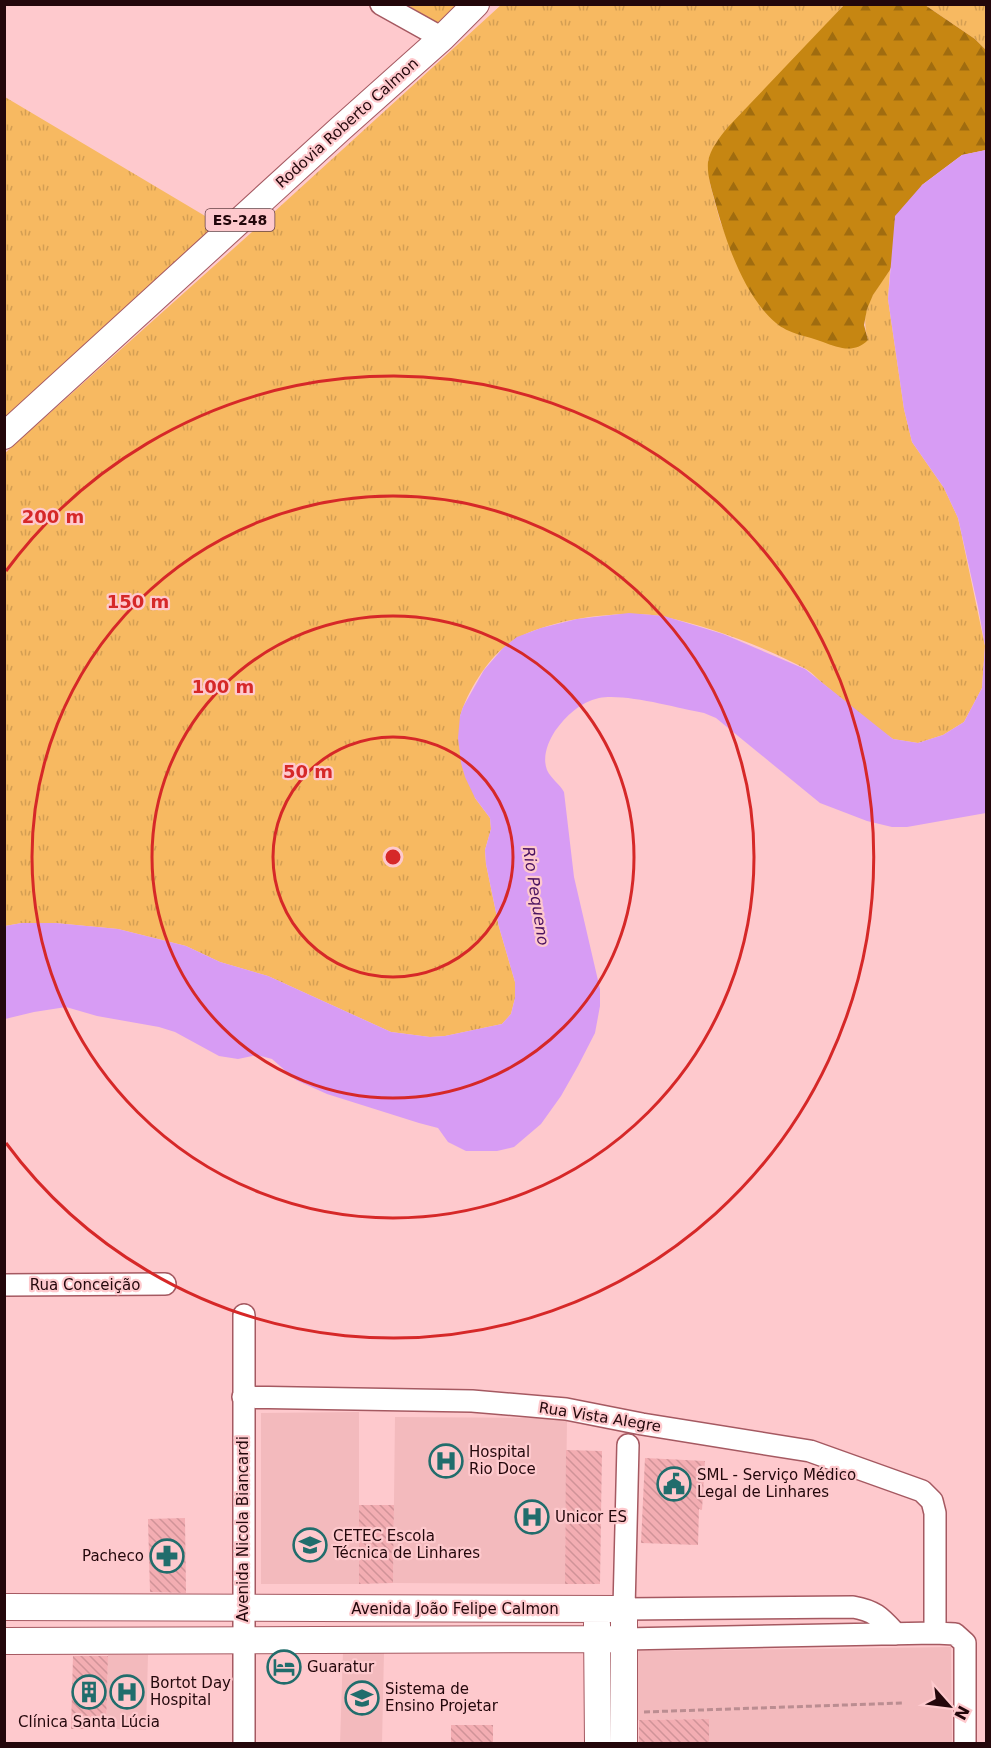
<svg xmlns="http://www.w3.org/2000/svg" width="991" height="1748" font-family="'DejaVu Sans',sans-serif">
	<style>
		.built { fill: #f3babd }
		.grass { fill: url(#grass-tufts) }
		.forest { fill: url(#forest-firs) }
		.water { fill: #d79cf4 }
		.building { fill: url(#building-back-hatch) }
		.lines { fill: none; stroke-linecap: round; stroke-linejoin: round }
		.minor-casing { stroke: #a55961; stroke-width: 24 }
		.major-casing { stroke: #a55961; stroke-width: 28 }
		.path { stroke: #bb8d91; stroke-width: 3; stroke-dasharray: 6 3; stroke-linecap: butt }
		.minor { stroke: #fff; stroke-width: 21 }
		.major { stroke: #fff; stroke-width: 26 }
		.ring { fill: none; stroke: #d62828; stroke-width: 3 }
		.labels { text-anchor: middle; dominant-baseline: central; stroke-width: 4.5; stroke-linejoin: round; paint-order: stroke }
		.shield { fill: #fec9cd; stroke: #654145; stroke-width: 1.5 }
		.shield-label { font-size: 14px; font-weight: bold; fill: #23070b }
		.street-label { font-size: 15px; fill: #23070b; stroke: #fec9cd }
		.poi-label { font-size: 15px; fill: #23070b; stroke: #fec9cd; text-anchor: start }
		.water-label { font-size: 16px; font-style: italic; fill: #4a1260; stroke: #fec9cd }
		.centre { fill: #d62828; stroke: #fec9cd; stroke-width: 3 }
		.ring-label { font-size: 18px; text-anchor: middle; font-weight: bold; fill: #d62828; stroke: #fec9cd; stroke-width: 4.5; stroke-linejoin: round; paint-order: stroke }
	</style>
	<defs>
		<pattern id="grass-tufts" width="24" height="20" patternUnits="userSpaceOnUse" patternTransform="scale(1.5)"><rect width="24" height="20" fill="#f7b961"/><path d="M3 7l-1-3M5 7V3M7 7l1-3M15 17l-1-3M17 17v-4M19 17l1-3" fill="none" stroke="#d39e53"/></pattern>
		<pattern id="forest-firs" width="22" height="20" patternUnits="userSpaceOnUse" patternTransform="scale(1.5)"><rect width="22" height="20" fill="#c68612"/><path d="M5 1l3.5 6h-7zM16 11l3.5 6h-7z" fill="#a06c0f"/></pattern>
		<pattern id="building-back-hatch" width="6" height="6" patternUnits="userSpaceOnUse" patternTransform="scale(1.5)"><rect width="6" height="6" fill="#f3adb2"/><path d="M-1 5l2 2M0 0l6 6M5-1l2 2" fill="none" stroke="#d09398"/></pattern>
	</defs>
	<rect width="100%" height="100%" fill="#fec9cd"/>
	<!-- built -->
	<path class="built" d="M359,1412v172h-98v-171z
		M395,1417l172,1 -2,166 -172,-1z
		M951,1647l1,96h-243v-24l-74,1v-69z
		M343,1651l41,1 -2,91 -42,1z
		M108,1655h40l-2,75 -40,-1z"/>
	<!-- grass -->
	<path class="grass" d="M408,5h61l-30,20z
		M501,5h343l-128,138 -8,18 2,23 10,37 17,42 14,29 32,36 25,8 60,4c-9,-31 5,-46 22,-70l-2,29 16,110 8,33 32,46 14,30 27,128 -3,42 -18,34 -21,13 -25,8 -25,-4 -10,-7c-19,-15 -38,-30 -57,-46 -7,-5 -12,-12 -20,-17 -41,-22 -95,-42 -141,-52 -39,-9 -126,2 -158,28 -21,16 -39,46 -47,71l15,82 15,20 1,11 -6,21 1,14 13,63 16,55v16l-4,16 -9,10 -57,12 -15,1 -39,-5 -123,-56 -48,-14 -34,-16 -68,-17 -63,-6h-33l-17,3 -1,-472 248,-222z
		M925,5h61v45l-11,-11z
		M5,97l222,132 -222,198z"/>
	<!-- forest -->
	<path class="forest" d="M844,5h81l50,34 11,11v100l-24,5 -40,30 -32,85 -17,25 -6,14 -3,16 4,15c-14,14 -29,8 -45,2 -15,-6 -35,-8 -47,-19 -33,-28 -51,-84 -62,-125 -3,-11 -7,-24 -6,-36 2,-13 12,-25 20,-35z"/>
	<!-- water -->
	<path class="water" d="M986,150v663l-79,14h-15l-25,-6 -47,-18 -104,-85 -12,-5c-27,-5 -79,-20 -105,-15 -19,4 -33,18 -44,33 -7,11 -13,26 -8,39 4,9 13,14 17,22l10,85 26,112v17l-5,27 -17,33 -17,30 -20,28 -27,23 -17,4h-31l-18,-9 -10,-14 -19,-5 -92,-29 -31,-14 -24,-21 -15,-4 -19,4 -19,-3 -44,-24 -16,-5 -62,-11 -31,-9 -32,5 -29,7v-93l17,-3h33l63,6 68,17 34,16 48,14 123,56 39,5 15,-1 57,-12 9,-10 4,-16v-16l-16,-55 -13,-63 -1,-14 6,-21 -1,-11 -15,-20 -10,-21 -4,-14 -3,-25 2,-22 3,-9 21,-37 19,-22 14,-11 24,-9 36,-9 52,-6 35,3 59,18 82,35 88,70 25,4 25,-8 21,-13 18,-34 3,-42 -7,-39 -20,-89 -14,-30 -32,-46 -8,-33 -16,-110 7,-83 27,-31 40,-30z"/>
	<!-- building -->
	<path class="building" d="M566,1450l36,1 -2,133h-35z
		M645,1458l60,3 -3,49 -3,-1 -1,36 -57,-2z
		M359,1505h35l-1,78 -34,1z
		M185,1518l1,75 -36,-1 -2,-73z
		M73,1656h35l-2,73h-35z
		M709,1719v24h-70v-23z
		M451,1725h42v18h-42z"/>
	<g class="lines">
		<defs>
			<path id="minor" d="M381,4l61,34
				M4,1285l161,-1
				M244,1315v429
				M243,1397l229,4 94,8 76,15 168,27 112,40 10,10 3,12v120l20,1 10,9v101
				M628,1445l-4,164 229,-2c23,4 28,11 43,27
				M624,1639l311,-6"/>
			<path id="major" d="M4,436l336,-307 102,-91 34,-34
				M4,1607l620,2v135
				M597,1624l1,120
				M4,1641l620,-2"/>
		</defs>
		<!-- minor casing -->
		<use href="#minor" class="minor-casing"/>
		<!-- major casing -->
		<use href="#major" class="major-casing"/>
		<!-- path -->
		<path class="path" d="M644,1712l258,-9"/>
		<!-- minor -->
		<use href="#minor" class="minor"/>
		<!-- major -->
		<use href="#major" class="major"/>
	</g>
	<!-- distance rings -->
	<g class="ring">
		<circle cx="393" cy="857" r="120"/>
		<circle cx="393" cy="857" r="241"/>
		<circle cx="393" cy="857" r="361"/>
		<path d="M6 571A481 481 0 1 1 6 1143"/>
	</g>
	<!-- icons -->
	<defs>
		<symbol id="hospital-ring" viewBox="-11 -11 22 22"><circle r="9.5" fill="#fec9cd" stroke="#216d6c" stroke-width="1.5"/><path d="M-5-5h3v3.5h4V-5h3V5h-3V1.5h-4V5h-3Z" fill="#216d6c"/></symbol>
		<symbol id="civic-ring" viewBox="-11 -11 22 22"><circle r="9.5" fill="#fec9cd" stroke="#216d6c" stroke-width="1.5"/><path d="M-.6-6.5H3V-4.5H.6V-3L4-1V1h2V6H-6V1h2V-1L-.6-3ZM-1.2 2.5V6h2.4V2.5Z" fill="#216d6c"/></symbol>
		<symbol id="university-ring" viewBox="-11 -11 22 22"><circle r="9.5" fill="#fec9cd" stroke="#216d6c" stroke-width="1.5"/><path d="M0-5L7-2L0 1L-7-2ZM-4 1L0 2.5L4 1V4Q0 6-4 4Z" fill="#216d6c"/></symbol>
		<symbol id="pharmacy-ring" viewBox="-11 -11 22 22"><circle r="9.5" fill="#fec9cd" stroke="#216d6c" stroke-width="1.5"/><path d="M-2-6h4v4h4v4h-4v4h-4v-4h-4v-4h4Z" fill="#216d6c"/></symbol>
		<symbol id="hotel-ring" viewBox="-11 -11 22 22"><circle r="9.5" fill="#fec9cd" stroke="#216d6c" stroke-width="1.5"/><path d="M-6-4.5h1.5V1H6V5H4.5V3h-9V5H-6ZM-4 0a1.8 1.8 0 1 1 3.6 0ZM.5 0V-2.5h3Q6-2.5 6 0Z" fill="#216d6c"/></symbol>
		<symbol id="building-ring" viewBox="-11 -11 22 22"><circle r="9.5" fill="#fec9cd" stroke="#216d6c" stroke-width="1.5"/><path d="M-4-6H4V6H1V3H-1V6H-4ZM-2.5-4.3h1.7v1.8h-1.7ZM.8-4.3h1.7v1.8H.8ZM-2.5-1h1.7V.8h-1.7ZM.8-1h1.7V.8H.8Z" fill="#216d6c"/></symbol>
		<symbol id="school-ring" viewBox="-11 -11 22 22"><circle r="9.5" fill="#fec9cd" stroke="#216d6c" stroke-width="1.5"/><path d="M0-5L7-2L0 1L-7-2ZM-4 1L0 2.5L4 1V4Q0 6-4 4Z" fill="#216d6c"/></symbol>
	</defs>
	<g fill-rule="evenodd">
		<use href="#hospital-ring" x="427" y="1442" width="38" height="38"/>
		<use href="#civic-ring" x="655" y="1465" width="38" height="38"/>
		<use href="#hospital-ring" x="513" y="1498" width="38" height="38"/>
		<use href="#university-ring" x="291" y="1526" width="38" height="38"/>
		<use href="#pharmacy-ring" x="148" y="1537" width="38" height="38"/>
		<use href="#hotel-ring" x="265" y="1648" width="38" height="38"/>
		<use href="#building-ring" x="70" y="1673" width="38" height="38"/>
		<use href="#hospital-ring" x="108" y="1673" width="38" height="38"/>
		<use href="#school-ring" x="343" y="1679" width="38" height="38"/>
	</g>
	<g class="labels">
		<!-- shield labels -->
		<rect class="shield" x="205.5" y="209" width="69" height="22" rx="4.5"/>
		<g class="shield-label">
			<text x="240" y="220">ES-248</text>
		</g>
		<!-- street labels -->
		<g class="street-label">
			<text transform="translate(347 123) rotate(-42)">Rodovia Roberto Calmon</text>
			<text x="85" y="1285">Rua Conceição</text>
			<text transform="translate(600 1417) rotate(9)">Rua Vista Alegre</text>
			<text transform="translate(243 1529) rotate(-90)">Avenida Nicola Biancardi</text>
			<text x="455" y="1609">Avenida João Felipe Calmon</text>
		</g>
		<!-- poi labels -->
		<g class="poi-label">
			<text x="469" y="1452">Hospital<tspan x="469" dy="17">Rio Doce</tspan></text>
			<text x="697" y="1475">SML - Serviço Médico<tspan x="697" dy="17">Legal de Linhares</tspan></text>
			<text x="555" y="1517">Unicor ES</text>
			<text x="333" y="1536">CETEC Escola<tspan x="333" dy="17">Técnica de Linhares</tspan></text>
			<text x="144" y="1556" text-anchor="end">Pacheco</text>
			<text x="307" y="1667">Guaratur</text>
			<text x="150" y="1683">Bortot Day<tspan x="150" dy="17">Hospital</tspan></text>
			<text x="385" y="1689">Sistema de<tspan x="385" dy="17">Ensino Projetar</tspan></text>
			<text x="89" y="1722" text-anchor="middle">Clínica Santa Lúcia</text>
		</g>
		<!-- water labels -->
		<g class="water-label">
			<text transform="translate(536 896) rotate(81)">Rio Pequeno</text>
		</g>
	</g>
	<circle cx="393" cy="857" r="9" class="centre"/>
	<g class="ring-label">
		<text x="53" y="523">200 m</text>
		<text x="138" y="608">150 m</text>
		<text x="223" y="693">100 m</text>
		<text x="308" y="778">50 m</text>
	</g>
	<!-- border -->
	<rect width="991" height="1748" fill="none" stroke="#23070b" stroke-width="12"/>
	<!-- north arrow -->
	<g transform="translate(949 1706) rotate(118)" stroke="#fec9cd" stroke-width="4.5" paint-order="stroke">
	<path d="M0-4.5L10 22L0 15L-10 22Z" fill="#23070b"/>
	<text y="-9" font-size="16" font-weight="bold" text-anchor="middle" fill="#23070b">N</text>
	</g>
</svg>
